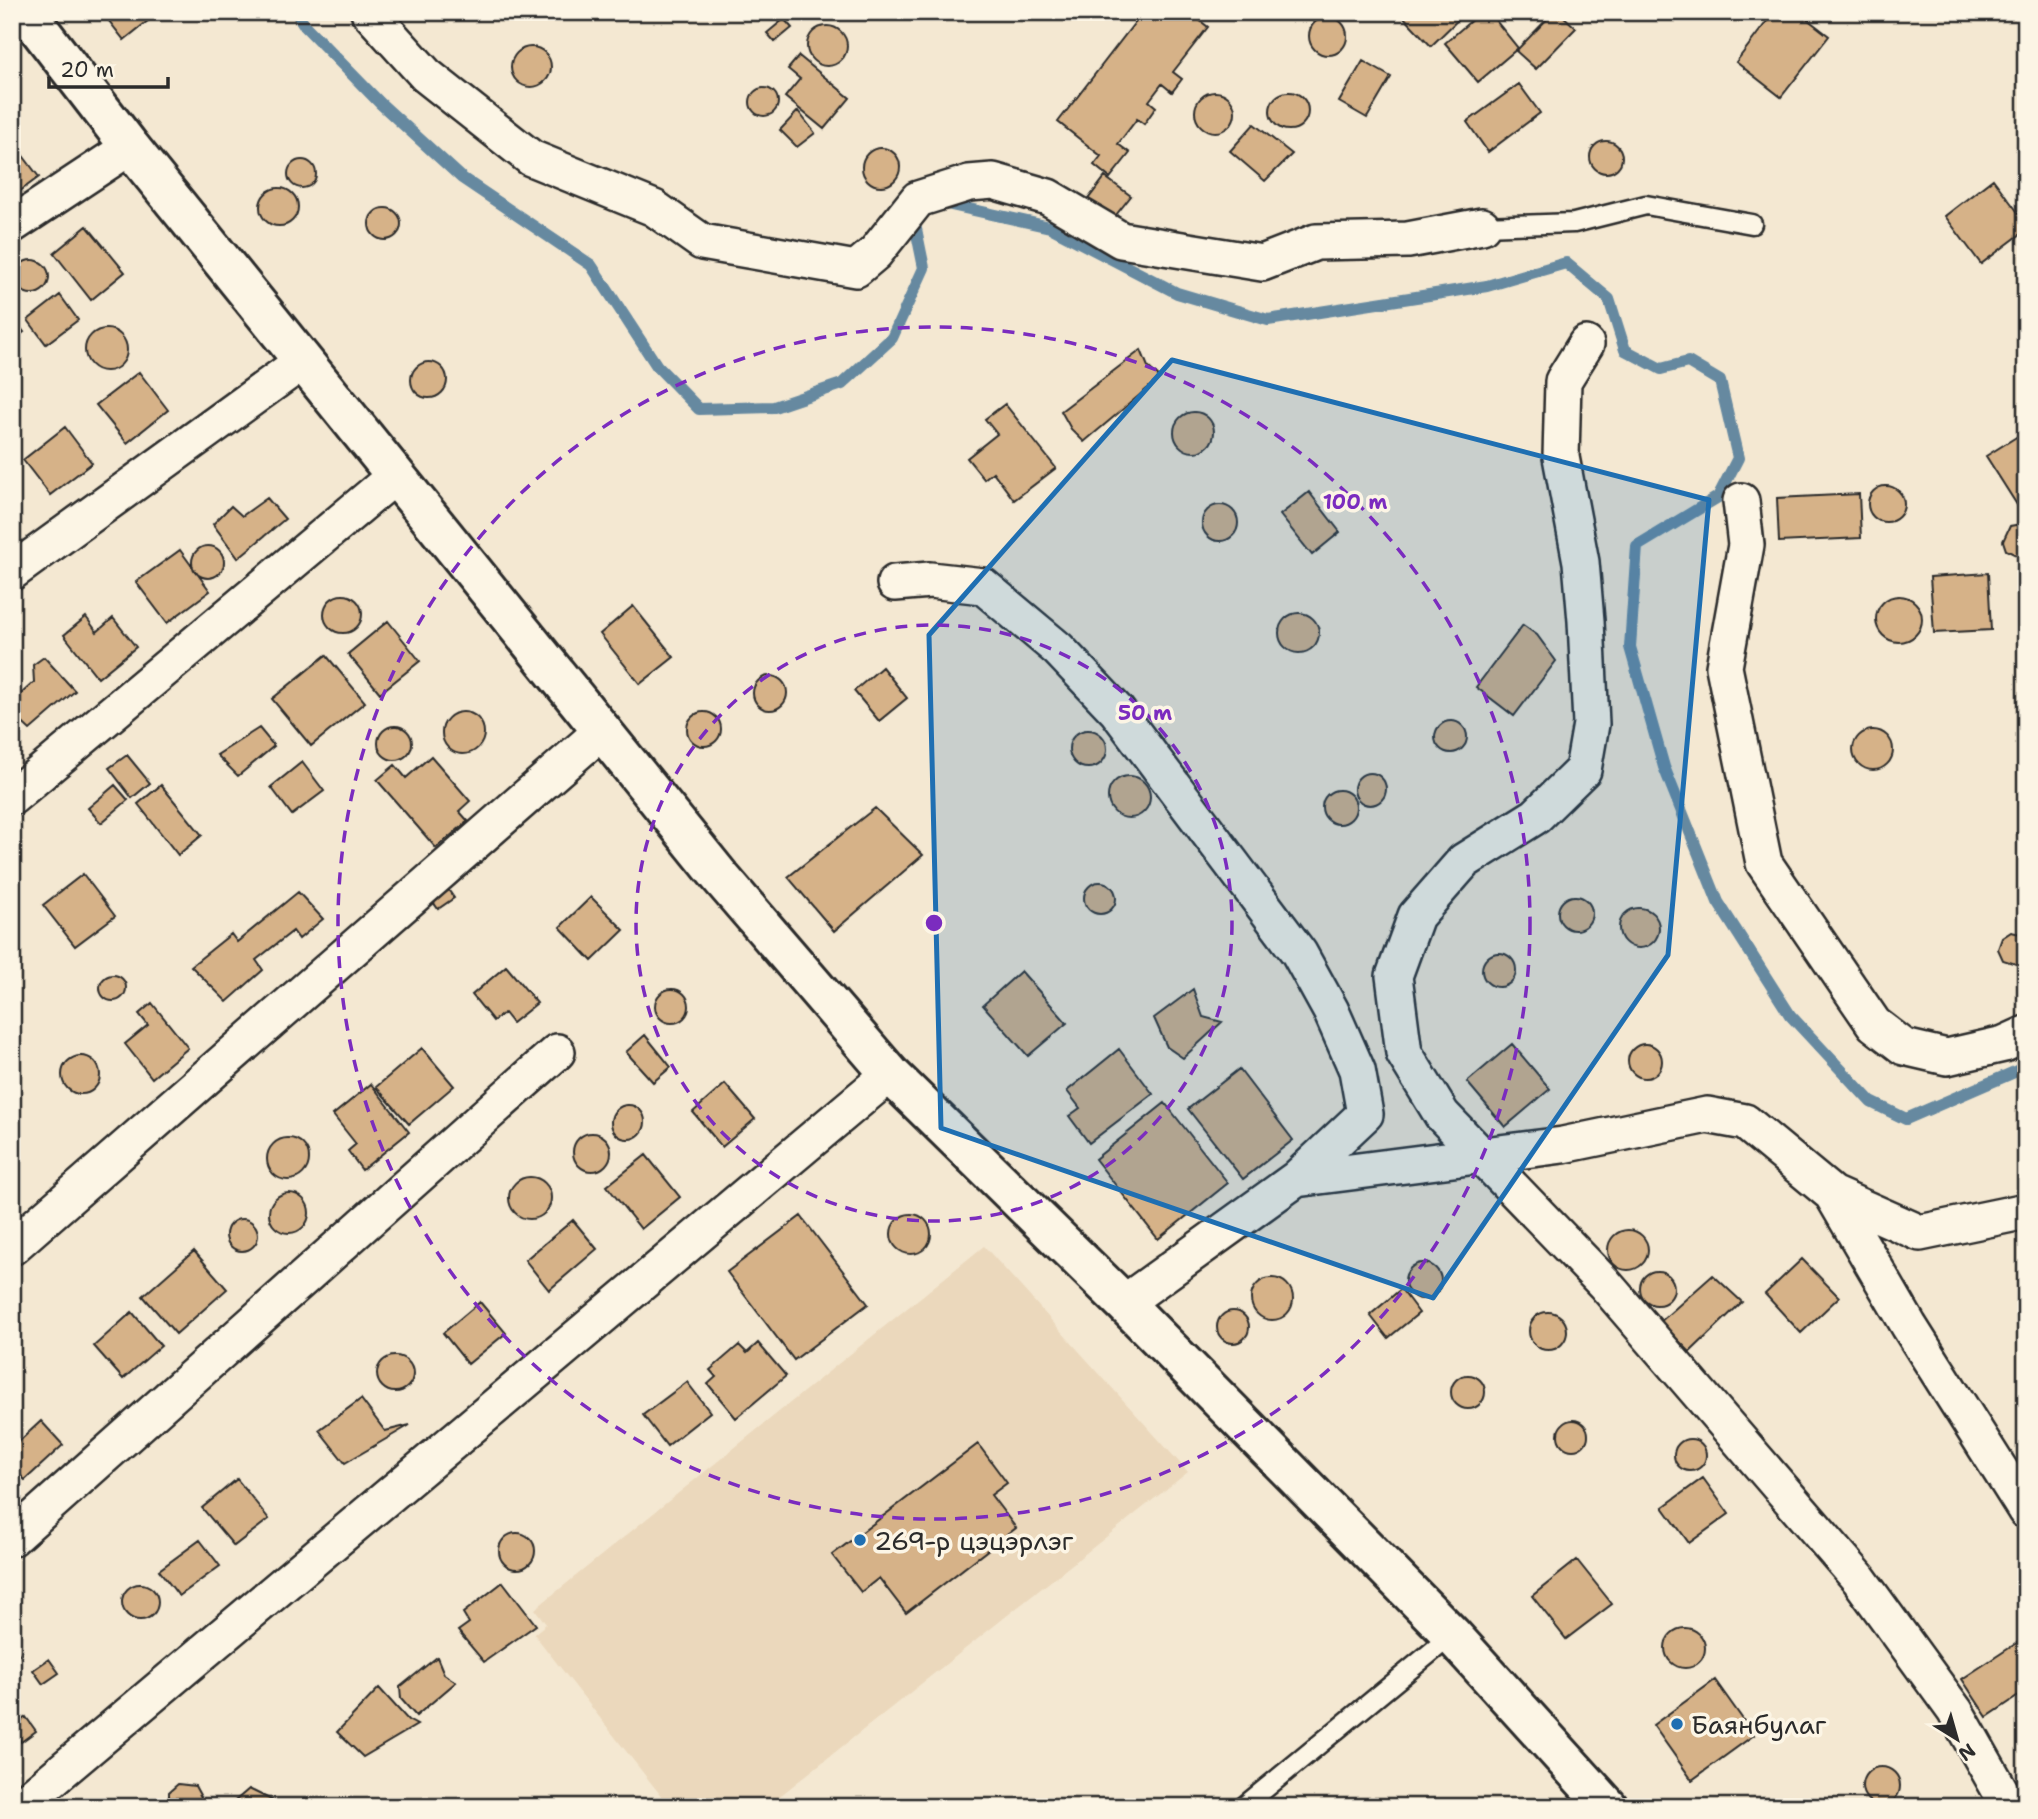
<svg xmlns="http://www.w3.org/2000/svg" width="2038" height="1819" font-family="'Shantell Sans',sans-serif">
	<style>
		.built { fill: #ebd8bc }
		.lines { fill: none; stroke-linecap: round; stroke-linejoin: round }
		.stream { stroke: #6689a0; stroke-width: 12 }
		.building { fill: #d6b288; stroke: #2b2b2b; stroke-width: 2 }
		.service-casing { stroke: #2b2b2b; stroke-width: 23 }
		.minor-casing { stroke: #2b2b2b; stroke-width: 40 }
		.tertiary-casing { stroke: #2b2b2b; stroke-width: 44 }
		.service { stroke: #fcf5e5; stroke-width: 18 }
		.minor { stroke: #fcf5e5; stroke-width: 35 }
		.tertiary { stroke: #fcf5e5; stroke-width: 38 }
		.marked { fill: #1f6fb2; fill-opacity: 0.2; stroke: #1f6fb2; stroke-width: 5; stroke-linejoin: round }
		.ring { fill: none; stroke: #7b2cbf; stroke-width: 3.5; stroke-dasharray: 12 9 }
		.poi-dot { fill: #1f6fb2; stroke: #fcf5e5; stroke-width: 2.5 }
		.labels { text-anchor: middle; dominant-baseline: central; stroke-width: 7; stroke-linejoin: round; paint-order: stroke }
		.poi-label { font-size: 26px; fill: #2b2b2b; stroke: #fcf5e5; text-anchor: start }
		.centre { fill: #7b2cbf; stroke: #fcf5e5; stroke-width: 3.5 }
		.ring-label { font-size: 21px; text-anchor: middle; font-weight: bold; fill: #7b2cbf; stroke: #fcf5e5; stroke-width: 7; stroke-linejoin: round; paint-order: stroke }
	</style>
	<rect width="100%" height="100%" fill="#f4e8d2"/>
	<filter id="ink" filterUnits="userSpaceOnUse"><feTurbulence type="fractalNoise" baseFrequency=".0143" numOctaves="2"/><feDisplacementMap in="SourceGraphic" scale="14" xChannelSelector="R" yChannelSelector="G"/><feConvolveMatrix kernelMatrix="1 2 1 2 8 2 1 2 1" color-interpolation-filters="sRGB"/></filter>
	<g filter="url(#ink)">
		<!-- built -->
		<path class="built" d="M984,1246l204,226 -422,335h-96l-136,-173 12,-10 -11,-15z"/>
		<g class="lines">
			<!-- stream -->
			<path class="stream" d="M296,12l9,14 75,77 82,75 129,87 66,101 42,43 75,-2 68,-23 50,-46 32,-70 -10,-49
				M942,203l108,24 127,66 91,27 219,-34 79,-23 43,36 16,51 36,19 27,-7 32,19 18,77 -20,39 -81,49 -7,101 34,120 54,135 72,113 81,87 35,17 120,-52"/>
		</g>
		<!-- building -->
		<path class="building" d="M102,12h57l-35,28z
			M1143,12h46l19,15 -35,45 9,7 -10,13 -10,-8 -13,17 7,6 -12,17 -7,-5 -19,25 12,9 -20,25 -16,-13 7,-9 -43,-34z
			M1399,12h67l-35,34z
			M1481,12h8l29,36 -40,34 -33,-39z
			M1554,12h5l17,16 -40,41 -20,-18z
			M1774,12h24l31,24 -48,61 -45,-35z
			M1309 36a19 19 0 1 1 38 0a19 19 0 1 1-38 0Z
			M784,19l8,9 -17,14 -8,-9z
			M807 46a20 20 0 1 1 40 0a20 20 0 1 1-40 0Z
			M511 67a20 20 0 1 1 40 0a20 20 0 1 1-40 0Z
			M799,56l51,42 -26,31 -39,-32 15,-18 -12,-10z
			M1363,61l28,16 -24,41 -28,-16z
			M1519,84l21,29 -52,39 -21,-30z
			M750 102a14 14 0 1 1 28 0a14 14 0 1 1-28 0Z
			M1270 111a19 19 0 1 1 38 0a19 19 0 1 1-38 0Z
			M1195 112a20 20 0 1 1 40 0a20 20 0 1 1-40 0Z
			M798,111l17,22 -18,14 -17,-17z
			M1254,124l38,30 -27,27 -35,-30z
			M12,141l27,36 -27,20z
			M1590 157a16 16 0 1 1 32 0a16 16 0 1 1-32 0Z
			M862 167a19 19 0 1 1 38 0a19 19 0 1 1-38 0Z
			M288 174a14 14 0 1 1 28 0a14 14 0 1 1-28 0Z
			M1105,177l26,19 -15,19 8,6 -8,10 -30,-29z
			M1993,179l33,44v7l-45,34 -36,-48z
			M260 207a19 19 0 1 1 38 0a19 19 0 1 1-38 0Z
			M369 224a16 16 0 1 1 32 0a16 16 0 1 1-32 0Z
			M87,226l38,46 -34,28 -37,-47z
			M15 277a17 17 0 1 1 34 0a17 17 0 1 1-34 0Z
			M60,295l18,25 -32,24 -18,-24z
			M12,317l12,15 -12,9z
			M85 350a21 21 0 1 1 42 0a21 21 0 1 1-42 0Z
			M1141,350l7,17 12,11 -76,64 -13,-13 -10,-18z
			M411 380a18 18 0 1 1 36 0a18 18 0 1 1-36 0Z
			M139,372l29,38 -41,33 -31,-38z
			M1005,404l51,64 -42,32 -21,-28 -9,7 -17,-21 30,-24 -12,-15z
			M1174 432a20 20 0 1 1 40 0a20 20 0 1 1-40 0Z
			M65,427l27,36 -42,32 -27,-35z
			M2026,431v88l-40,-63z
			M1868 504a18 18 0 1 1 36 0a18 18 0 1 1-36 0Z
			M1309,492l31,40 -28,23 -32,-40z
			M1859,494l2,44 -82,4 -2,-44z
			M12,497l5,11 -5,14z
			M267,498l18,21 -47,39 -25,-34 18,-18 11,10z
			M1202 523a18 18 0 1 1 36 0a18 18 0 1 1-36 0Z
			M2021,524l5,1v29l-8,2 -12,-6 -3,-9 7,-15z
			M192 562a16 16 0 1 1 32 0a16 16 0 1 1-32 0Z
			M180,550l30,41 -43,32 -31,-41z
			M1988,573l3,57 -57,3 -4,-56z
			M324 614a19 19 0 1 1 38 0a19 19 0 1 1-38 0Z
			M1876 619a23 23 0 1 1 46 0a23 23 0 1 1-46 0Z
			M633,606l41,51 -34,27 -40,-50z
			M1279 633a20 20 0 1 1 40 0a20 20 0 1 1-40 0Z
			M86,617l11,15 16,-14 23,29 -38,31 -34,-43z
			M388,621l32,40 -40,32 -32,-39z
			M1523,625l14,10 19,26 -42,55 -38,-29z
			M326,655l39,47 -54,44 -39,-47z
			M44,657l31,34 -45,39 -18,-17v-20h10l12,-11 -1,-17z
			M882,667l25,31 -28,23 -25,-30z
			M753 693a17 17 0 1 1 34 0a17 17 0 1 1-34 0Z
			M442 733a21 21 0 1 1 42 0a21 21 0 1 1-42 0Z
			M687 729a17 17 0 1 1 34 0a17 17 0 1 1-34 0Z
			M1435 737a16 16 0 1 1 32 0a16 16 0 1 1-32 0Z
			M378 743a17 17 0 1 1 34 0a17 17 0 1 1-34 0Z
			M259,728l15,18 -36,30 -21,-21z
			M1069 749a19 19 0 1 1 38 0a19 19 0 1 1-38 0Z
			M1853 750a20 20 0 1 1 40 0a20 20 0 1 1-40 0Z
			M127,755l23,28 -18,15 -23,-30z
			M431,756l39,45 -11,10 9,10 -32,27 -59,-68 18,-15 11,13z
			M302,762l22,29 -32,24 -21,-28z
			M1354 789a16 16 0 1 1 32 0a16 16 0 1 1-32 0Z
			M1108 797a21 21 0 1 1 42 0a21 21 0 1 1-42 0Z
			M115,785l13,15 -27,23 -13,-15z
			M161,785l41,50 -24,20 -40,-51z
			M1322 807a17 17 0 1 1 34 0a17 17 0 1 1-34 0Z
			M875,808l48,47 -89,76 -46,-54z
			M83,874l32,42 -40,30 -32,-41z
			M1084 898a16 16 0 1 1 32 0a16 16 0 1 1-32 0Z
			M445,885l9,13 -16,11 -9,-13z
			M298,892l25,27 -24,20 -6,-8 -37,29 7,10 -36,32 -36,-36 40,-32 6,8z
			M1558 913a17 17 0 1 1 34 0a17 17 0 1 1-34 0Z
			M591,897l33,33 -32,31 -32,-34z
			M1619 928a20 20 0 1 1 40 0a20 20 0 1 1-40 0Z
			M2011,932l15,3v26l-7,4 -16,-5 -5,-11 4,-11z
			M1482 970a17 17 0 1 1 34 0a17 17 0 1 1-34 0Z
			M506,966l31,37 -25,20 -8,-10 -11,8 -21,-26z
			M1021,971l46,52 -39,33 -45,-51z
			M100 988a13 13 0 1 1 26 0a13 13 0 1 1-26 0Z
			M655 1006a17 17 0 1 1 34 0a17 17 0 1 1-34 0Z
			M1193,989l10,28 19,5 -39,36 -16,-11 -13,-29z
			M152,1003l36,45 -36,30 -27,-34 23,-19 -9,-11z
			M645,1035l26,32 -18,15 -27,-30z
			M1628 1061a17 17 0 1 1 34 0a17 17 0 1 1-34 0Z
			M1512,1044l38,45 -45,38 -38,-45z
			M422,1048l32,38 -45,38 -33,-37z
			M1119,1049l34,45 -64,49 -20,-27 11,-8 -13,-17z
			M12,1055l6,12 -6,16z
			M62 1075a19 19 0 1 1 38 0a19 19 0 1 1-38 0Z
			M1239,1069l54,71 -50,39 -55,-70z
			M371,1084l38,48 -47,38 -14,-19 8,-7 -23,-29z
			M725,1084l30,35 -33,28 -29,-35z
			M1165,1103l63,80 -70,56 -63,-80z
			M611 1122a17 17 0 1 1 34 0a17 17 0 1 1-34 0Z
			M573 1152a19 19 0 1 1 38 0a19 19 0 1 1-38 0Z
			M267 1159a21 21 0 1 1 42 0a21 21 0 1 1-42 0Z
			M646,1155l34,42 -39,32 -34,-43z
			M509 1198a21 21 0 1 1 42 0a21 21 0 1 1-42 0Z
			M269 1213a20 20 0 1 1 40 0a20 20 0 1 1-40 0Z
			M891 1234a20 20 0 1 1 40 0a20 20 0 1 1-40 0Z
			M801,1216l67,88 -74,56 -67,-88z
			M226 1235a16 16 0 1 1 32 0a16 16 0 1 1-32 0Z
			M573,1220l24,29 -48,41 -24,-30z
			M1608 1250a20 20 0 1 1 40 0a20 20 0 1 1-40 0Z
			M194,1251l33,38 -51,45 -33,-38z
			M1802,1259l37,38 -38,36 -36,-39z
			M1405 1281a18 18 0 1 1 36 0a18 18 0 1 1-36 0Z
			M1640 1288a17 17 0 1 1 34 0a17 17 0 1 1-34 0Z
			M1713,1275l29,27 -52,50 -30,-30z
			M1251 1299a21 21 0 1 1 42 0a21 21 0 1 1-42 0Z
			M1401,1289l18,24 -31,25 -18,-23z
			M480,1302l26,31 -38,31 -25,-31z
			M1217 1327a16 16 0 1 1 32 0a16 16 0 1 1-32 0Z
			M1529 1331a19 19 0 1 1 38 0a19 19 0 1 1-38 0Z
			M132,1312l29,34 -38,33 -29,-33z
			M758,1343l28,33 -50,42 -28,-34 8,-7 -6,-7 29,-25 8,8z
			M377 1374a18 18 0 1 1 36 0a18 18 0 1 1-36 0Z
			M1451 1392a17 17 0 1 1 34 0a17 17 0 1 1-34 0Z
			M687,1382l23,30 -43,34 -24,-31z
			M361,1399l24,32 25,-6 -65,38 -26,-33z
			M1558 1435a15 15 0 1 1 30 0a15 15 0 1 1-30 0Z
			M41,1421l22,24 -38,35 -13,-13v-19z
			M1674 1455a16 16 0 1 1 32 0a16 16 0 1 1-32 0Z
			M978,1444l29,39 -16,12 25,33 -110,85 -27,-35 -18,14 -29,-37z
			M1703,1478l26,36 -40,29 -26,-36z
			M237,1479l32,40 -35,27 -32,-38z
			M499 1551a18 18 0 1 1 36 0a18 18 0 1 1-36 0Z
			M200,1540l20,26 -41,30 -20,-26z
			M1577,1560l35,44 -46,35 -34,-43z
			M503,1582l33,43 -52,37 -26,-31 11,-8 -6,-10z
			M122 1602a18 18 0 1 1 36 0a18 18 0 1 1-36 0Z
			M1665 1648a20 20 0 1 1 40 0a20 20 0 1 1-40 0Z
			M2026,1637v54l-39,26 -25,-38z
			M12,1639l7,15 -7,14z
			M437,1657l7,17 12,8 -40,34 -15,-17 -1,-12z
			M49,1659l10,14 -16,11 -10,-14z
			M1715,1680l39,55 -62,45 -39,-55z
			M379,1688l29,32 9,5 -54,32 -26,-25z
			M26,1717l10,14 -15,11 -9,-15z
			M1862 1786a19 19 0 1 1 38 0a19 19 0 1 1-38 0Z
			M178,1784l17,2 6,11 -1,10h-31v-15z
			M249,1789l37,18h-58z"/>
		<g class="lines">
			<defs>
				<path id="service" d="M1482,226l92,-3 72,-18 106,19
					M1243,1807l209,-172"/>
				<path id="minor" d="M369,12l57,63 105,83 123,50 48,34 154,27 19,-16 43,-54 51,-16 24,-2 55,16 73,43 141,23 54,-21 92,-2 74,-14
					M12,225l118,-78
					M1586,344l-23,37 -2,76 20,105 5,59 5,103 -8,46 -47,46 -72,45 -48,55 -22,60 10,77 38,62 162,168 255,296 96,132 46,81 12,15
					M1741,501l5,44 -22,122 40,196 110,161 30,23 43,10 57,-13 22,-10
					M12,572l291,-211
					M895,583l35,-3 53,6 75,63 59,62 182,242 32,58 26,59 8,44 -69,65
					M12,797l383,-321
					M1832,1194l88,39 106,-22
					M12,1247l591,-517
					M1124,1303l172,-124 267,-34 144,-30 38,7 87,72 77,132 117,185
					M12,1538l545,-486
					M19,1807l871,-733"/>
				<path id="tertiary" d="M26,12l104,135 591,731 169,196 234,229 328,332 156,172"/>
			</defs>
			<!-- service casing -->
			<use href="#service" class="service-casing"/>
			<!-- minor casing -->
			<use href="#minor" class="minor-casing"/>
			<!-- tertiary casing -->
			<use href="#tertiary" class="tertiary-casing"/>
			<!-- service -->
			<use href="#service" class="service"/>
			<!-- minor -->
			<use href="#minor" class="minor"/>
			<!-- tertiary -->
			<use href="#tertiary" class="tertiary"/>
		</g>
	</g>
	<!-- marked area -->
	<path class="marked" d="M1172,360l537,140 -41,455 -235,343 -492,-170 -12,-493z"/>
	<!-- distance rings -->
	<g class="ring">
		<circle cx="934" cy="923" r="298"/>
		<circle cx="934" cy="923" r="596"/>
	</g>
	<!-- markers -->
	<g class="poi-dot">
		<circle cx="860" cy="1540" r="7"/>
		<circle cx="1677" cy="1724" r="7"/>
	</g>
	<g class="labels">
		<!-- poi labels -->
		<g class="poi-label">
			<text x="874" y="1540">269-р цэцэрлэг</text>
			<text x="1691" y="1724">Баянбулаг</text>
		</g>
	</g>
	<circle cx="934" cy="923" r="10" class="centre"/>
	<g class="ring-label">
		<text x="1355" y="509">100 m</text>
		<text x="1145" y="720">50 m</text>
	</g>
	<!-- margin -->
	<rect width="2038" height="1819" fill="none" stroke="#fcf5e5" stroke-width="42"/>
	<rect x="21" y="21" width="1996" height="1777" fill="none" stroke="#2b2b2b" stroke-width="2.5" filter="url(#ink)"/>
	<!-- north arrow -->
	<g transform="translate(1957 1739) rotate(143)" stroke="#fcf5e5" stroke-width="5" paint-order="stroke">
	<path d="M0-5L12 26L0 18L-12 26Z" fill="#2b2b2b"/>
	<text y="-10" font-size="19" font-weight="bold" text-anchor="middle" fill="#2b2b2b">N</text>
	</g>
	<!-- scale -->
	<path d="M49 77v10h119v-10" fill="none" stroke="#2b2b2b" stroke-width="3.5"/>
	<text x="60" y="77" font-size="21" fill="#2b2b2b" stroke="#fcf5e5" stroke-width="5" paint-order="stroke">20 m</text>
</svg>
